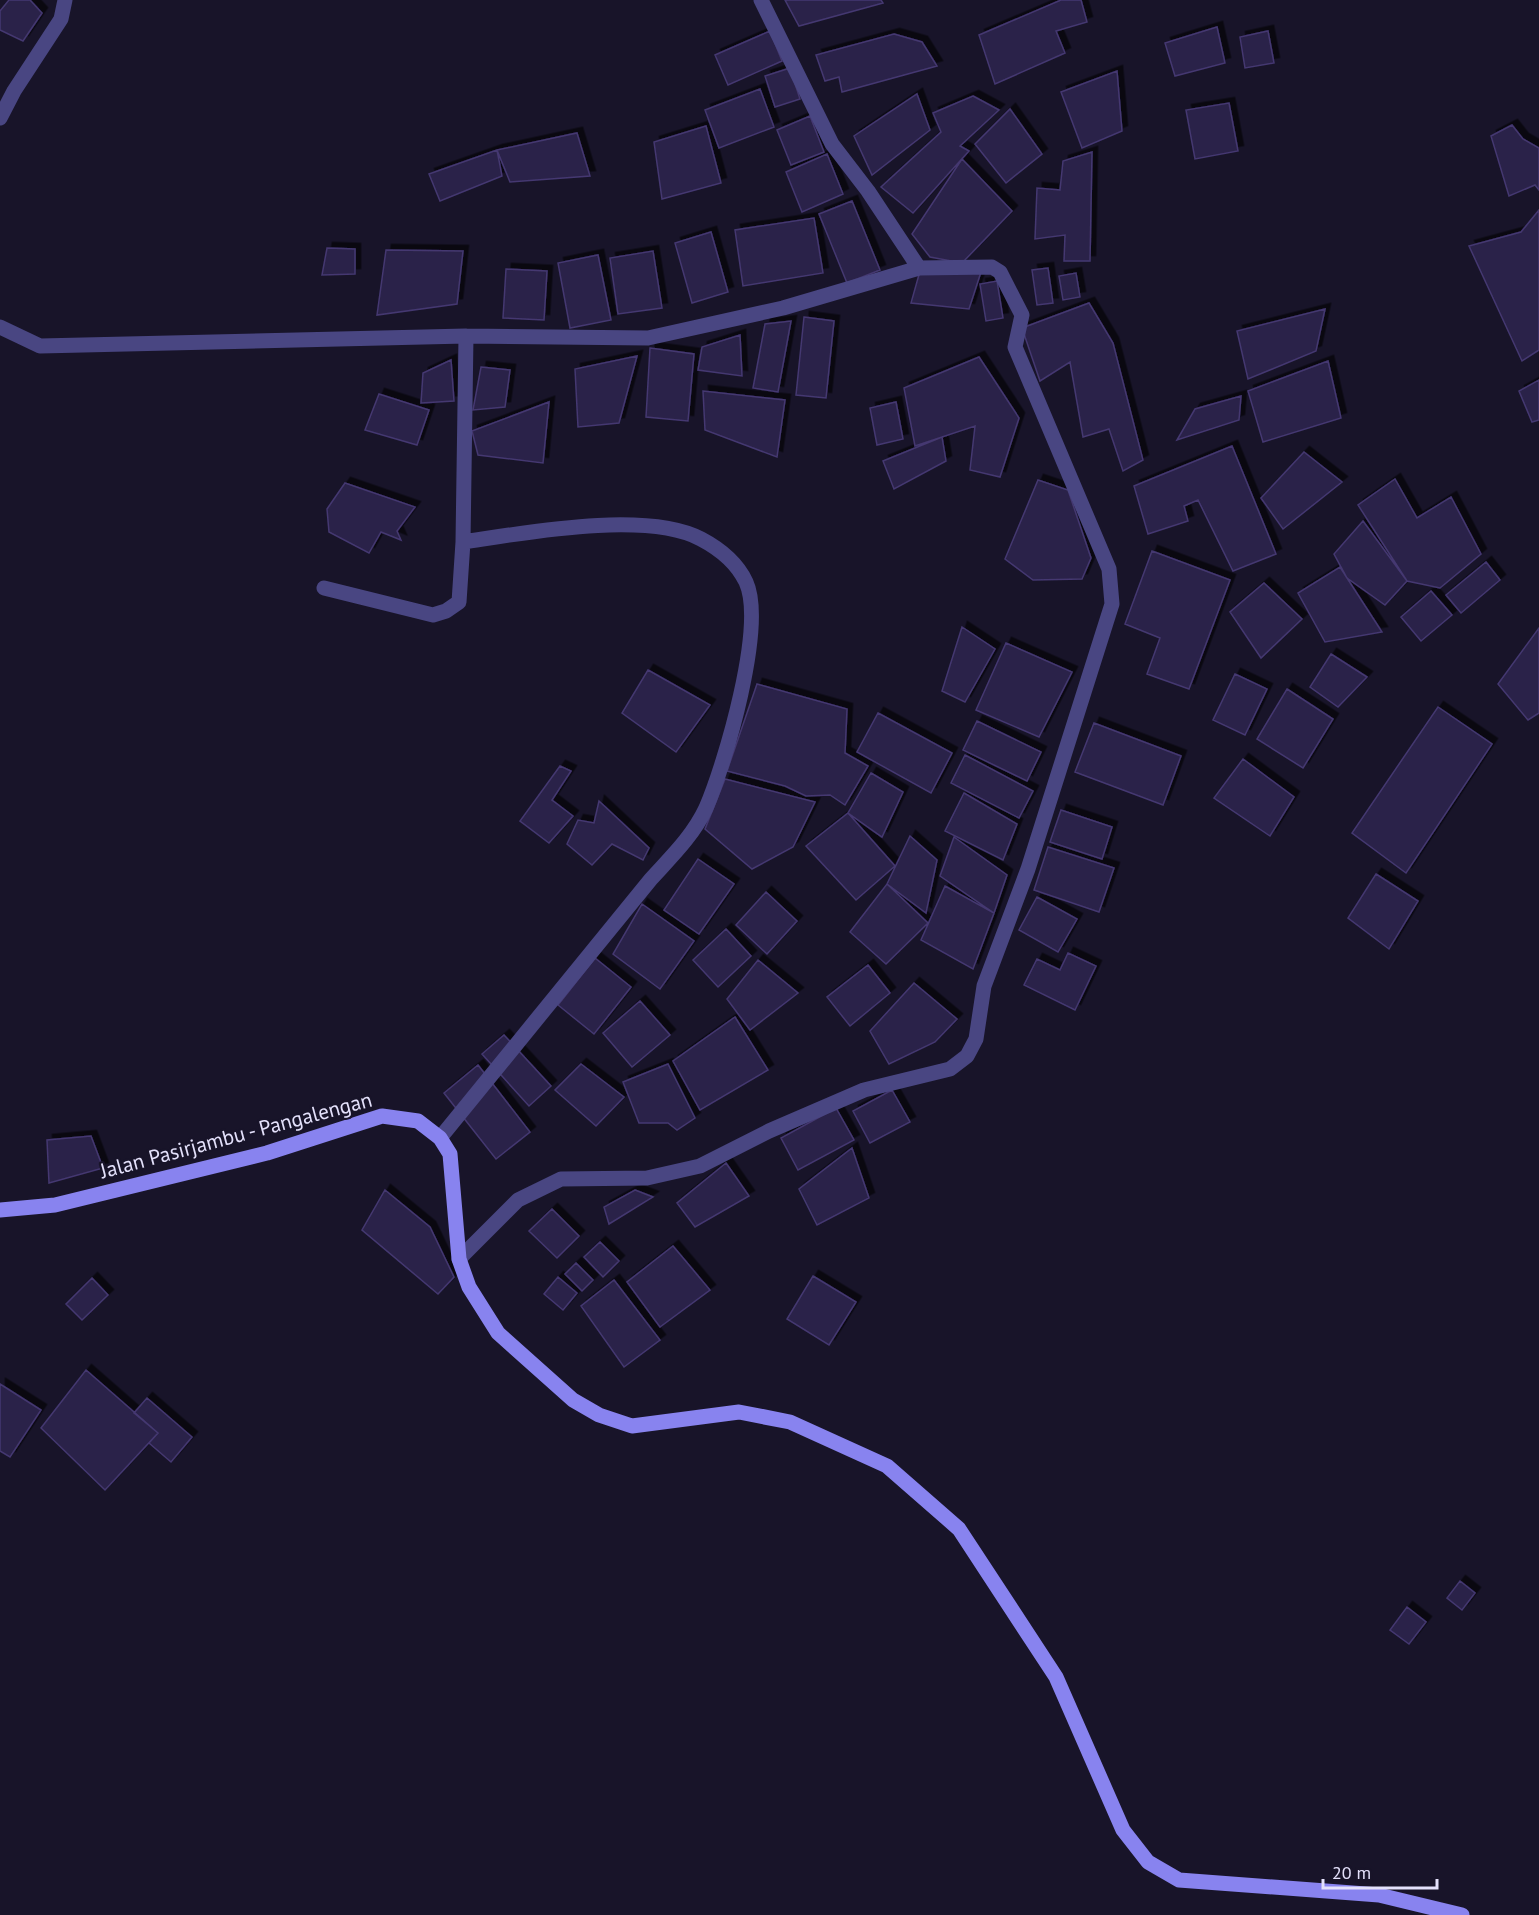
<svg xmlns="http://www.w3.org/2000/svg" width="1539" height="1915" font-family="'PT Sans',sans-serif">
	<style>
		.building { fill: #2b2348; stroke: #443871; stroke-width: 1.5; filter: url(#shadow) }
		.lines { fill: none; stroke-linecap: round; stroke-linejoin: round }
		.minor { stroke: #494682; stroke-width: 15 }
		.secondary { stroke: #8883ef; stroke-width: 15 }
		.labels { text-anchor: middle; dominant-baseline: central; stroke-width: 4.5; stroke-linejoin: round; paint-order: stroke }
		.street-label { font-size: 21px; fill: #e4e1fb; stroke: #181429 }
	</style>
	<defs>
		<filter id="shadow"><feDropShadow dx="5.5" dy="-5.5" stdDeviation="0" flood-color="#0009"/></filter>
	</defs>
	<rect width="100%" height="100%" fill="#181429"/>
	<!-- building -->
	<path class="building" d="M9,0h21l12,13 -19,28 -23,-11v-19z
		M785,0h96l2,3 -84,23z
		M1061,0h20l6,22 -31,9 9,22 -70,31 -16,-49z
		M1217,27l8,36 -50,13 -10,-33z
		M770,31l12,30 -54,24 -13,-30z
		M1268,31l6,32 -29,5 -5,-31z
		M894,34l28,8 15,24 -95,26 -3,-15 -14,4 -9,-26z
		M790,68l10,31 -25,8 -10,-31z
		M1117,71l5,60 -40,17 -21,-56z
		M760,89l14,38 -55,21 -14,-38z
		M917,94l13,36 -58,45 -18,-39z
		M973,96l26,14 -39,36 9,5 -56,62 -32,-26 60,-55 -8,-19z
		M1229,103l9,48 -43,8 -9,-49z
		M1010,109l32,45 -36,29 -31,-39z
		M810,116l14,36 -33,13 -14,-35z
		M1512,125l11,14 16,9v42l-4,-5 -26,11 -18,-60z
		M706,126l15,57 -59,16 -8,-57z
		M577,133l13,43 -80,6 -13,-32z
		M497,150l5,26 -62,25 -11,-27z
		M1092,152l-2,109h-26l1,-26 -30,4 2,-51 23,2 3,-29z
		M827,154l16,40 -41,18 -16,-40z
		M962,159l50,52 -50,52 -32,-6 -18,-23z
		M852,201l28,69 -33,13 -28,-69z
		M1539,210v140l-17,11 -53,-115 52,-14z
		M814,218l9,55 -80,13 -8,-56z
		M711,232l17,60 -36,11 -17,-60z
		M327,248l28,1v25l-33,1z
		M386,250l77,1 -6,53 -80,11z
		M653,251l9,57 -44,6 -8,-56z
		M598,255l13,65 -41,8 -12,-65z
		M1048,268l5,35 -16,2 -5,-35z
		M506,269l41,2 -3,49 -41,-2z
		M920,271l61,1 -12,37 -58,-6z
		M1076,273l4,24 -17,3 -4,-24z
		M997,281l6,37 -17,3 -6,-37z
		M1089,303l24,40 30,117 -20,11 -14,-42 -26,8 -13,-75 -30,19 -18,-53z
		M1325,309l-9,42 -68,28 -11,-48z
		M804,317l30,4 -8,77 -30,-3z
		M791,321l-13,71 -25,-4 12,-64z
		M740,335l2,41 -44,-6 4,-23z
		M650,348l44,6 -6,67 -42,-4z
		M637,356l-18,67 -41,4 -3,-58z
		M979,357l40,61 -19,59 -30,-7 5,-44 -60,20 -11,-58z
		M451,360l3,41 -33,2 2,-30z
		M1328,361l13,57 -78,24 -15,-51z
		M481,367l29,3 -5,37 -32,3z
		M1539,380v40l-7,2 -13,-31z
		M703,391l82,9 -8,57 -72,-27z
		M379,394l50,16 -12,35 -52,-15z
		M1241,396l-2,24 -62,20 18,-31z
		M549,402l-6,61 -65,-8 -6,-24z
		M896,402l7,37 -26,6 -7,-37z
		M942,437l4,24 -52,28 -11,-28z
		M1232,446l44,108 -43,17 -35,-71 -14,6 4,15 -40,13 -14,-48z
		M1304,452l38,30 -59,47 -22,-31z
		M1395,479l22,39 34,-21 30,57 -41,34 -33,-7 -49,-76z
		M1038,480l30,10 23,68 -9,21 -49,1 -28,-21z
		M345,483l70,24 -18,24 4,9 -20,-8 -12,21 -40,-21 -2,-23z
		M1363,521l44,60 -22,24 -38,-27 -13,-24z
		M1152,551l78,29 -41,109 -42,-15 13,-36 -35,-14z
		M1486,562l14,18 -39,33 -15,-18z
		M1340,567l7,11 35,54 -57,10 -27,-49z
		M1264,583l38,36 -41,39 -31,-46z
		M1431,591l21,24 -31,26 -20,-24z
		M962,627l33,22 -30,53 -23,-11z
		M1539,628v85l-11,7 -30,-36z
		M1006,643l66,29 -33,65 -63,-27z
		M1331,654l36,23 -29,30 -28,-20z
		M648,670l62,35 -34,47 -54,-39z
		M1235,674l32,15 -22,46 -32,-15z
		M757,684l90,25 -2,44 23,13 -23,39 -15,-10 -24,1 -21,-10 -58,-15z
		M1287,689l46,30 -30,49 -46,-29z
		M1438,707l54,37 -86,129 -54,-40z
		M878,713l74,40 -21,40 -74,-41z
		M977,721l64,31 -14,29 -64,-31z
		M1094,723l87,33 -18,49 -88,-33z
		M965,755l68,36 -14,27 -68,-35z
		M1243,759l51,38 -24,39 -56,-38z
		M560,766l11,5 -19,29 21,16 -24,27 -29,-22z
		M871,773l32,19 -21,45 -34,-24z
		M725,779l90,23 -22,45 -41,22 -47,-40z
		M964,793l53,31 -14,36 -58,-29z
		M599,801l50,47 -6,12 -31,-16 -20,21 -25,-21 11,-24 16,3z
		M1061,810l51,17 -10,32 -52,-17z
		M848,813l47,53 -39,34 -50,-54z
		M910,836l27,24 -11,53 -39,-29z
		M954,837l53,38 -13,38 -54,-37z
		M1048,847l66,21 -15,44 -65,-22z
		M698,859l36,25 -35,50 -35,-24z
		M1376,874l42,27 -29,48 -41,-31z
		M887,884l41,39 -42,41 -36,-32z
		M945,886l49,27 -21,56 -52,-29z
		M766,892l31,29 -30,33 -31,-29z
		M1037,897l40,22 -19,33 -39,-22z
		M642,904l52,37 -34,48 -47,-35z
		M726,929l25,27 -33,31 -25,-27z
		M1068,953l28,13 -21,44 -51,-25 13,-26 23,11z
		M595,958l36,29 -37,47 -36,-29z
		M758,960l40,33 -48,37 -23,-31z
		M868,965l22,28 -40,33 -23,-29z
		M914,983l43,36 -22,23 -46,22 -19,-33z
		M640,1001l30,34 -38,32 -29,-34z
		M735,1017l33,53 -68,40 -27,-49z
		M504,1035l47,51 -22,20 -47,-52z
		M581,1064l43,33 -28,29 -41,-36z
		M668,1064l27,54 -18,12 -9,-7h-29l-16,-41z
		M478,1065l52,67 -34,27 -52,-66z
		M892,1090l18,32 -40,21 -17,-32z
		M836,1108l18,32 -56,30 -17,-32z
		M91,1136l12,32 -54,15 -2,-43z
		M852,1148l17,50 -52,27 -18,-36z
		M726,1163l23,33 -54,31 -18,-24z
		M385,1190l45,37 24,50 -16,17 -76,-64z
		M635,1190l18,7 -44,27 -5,-17z
		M552,1209l27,27 -22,22 -28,-27z
		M600,1242l19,19 -16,16 -19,-20z
		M673,1246l37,44 -50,37 -33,-45z
		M576,1263l17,17 -11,11 -17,-17z
		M813,1276l43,26 -27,43 -42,-26z
		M558,1277l19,16 -14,17 -19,-16z
		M92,1278l16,17 -26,25 -16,-16z
		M614,1280l46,60 -36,27 -43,-61z
		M86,1370l72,63 -53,57 -64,-62z
		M0,1384l41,26 -31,47 -10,-6z
		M147,1398l45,39 -21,25 -22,-19 9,-10 -24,-20z
		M1460,1581l15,12 -13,17 -15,-12z
		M1407,1607l19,15 -17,22 -19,-14z"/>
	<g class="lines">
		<!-- minor -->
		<path class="minor" d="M0,118l14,-27 47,-72 4,-19
			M0,327l40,19 426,-10 182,2 135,-30 136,-40
			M324,588l109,27 13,-4 13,-9 4,-60
			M440,1138l211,-259c20,-22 42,-43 55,-71 19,-44 60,-182 40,-226 -9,-19 -26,-33 -45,-43 -55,-29 -177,-6 -238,3l3,-206
			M459,1259l59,-59 43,-21 86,-1 53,-12 69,-35 95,-41 86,-21 17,-13 9,-17 8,-53 44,-117 84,-265 -3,-35 -94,-222 7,-32 -22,-43 -8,-5 -73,1 -51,-77 -36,-47 -71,-144"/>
		<!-- secondary -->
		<path class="secondary" d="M0,1210l55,-5 212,-52 115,-37 36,5 22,17 10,16 9,105 10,28 29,46 75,67 26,15 33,11 107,-14 51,10 97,44 72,63 97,148 67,153 25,32 31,18 200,15 83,20"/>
	</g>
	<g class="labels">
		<!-- street labels -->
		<g class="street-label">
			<text transform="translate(236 1135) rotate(-15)">Jalan Pasirjambu - Pangalengan</text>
		</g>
	</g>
	<!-- scale -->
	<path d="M1323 1879v9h114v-9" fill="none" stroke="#e4e1fb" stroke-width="3"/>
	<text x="1332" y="1879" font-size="18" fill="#e4e1fb" stroke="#181429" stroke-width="4.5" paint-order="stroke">20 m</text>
</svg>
